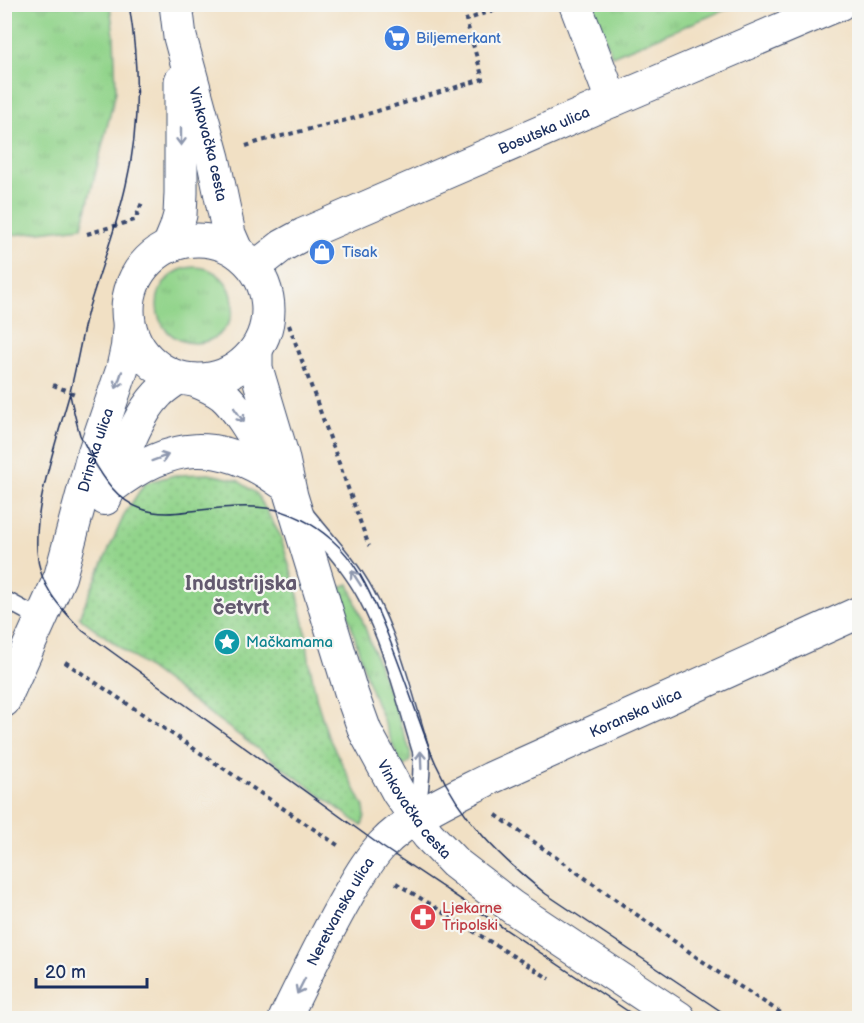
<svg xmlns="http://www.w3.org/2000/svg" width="864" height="1023" font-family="'Balsamiq Sans',sans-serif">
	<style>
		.grass { fill: url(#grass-tufts); stroke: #568274; stroke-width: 1.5 }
		.garden { fill: url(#garden-dots); stroke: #568274; stroke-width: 1.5 }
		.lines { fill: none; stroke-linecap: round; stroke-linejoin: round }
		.service-casing { stroke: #3b4a6d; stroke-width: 19 }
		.minor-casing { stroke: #3b4a6d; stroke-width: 34 }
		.secondary-casing { stroke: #3b4a6d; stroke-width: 35 }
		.path { stroke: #3b4a6d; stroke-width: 4; stroke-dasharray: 4.5 4.5; stroke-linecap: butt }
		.service { stroke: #fff; stroke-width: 16 }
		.minor { stroke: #fff; stroke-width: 32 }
		.secondary { stroke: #fff; stroke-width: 33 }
		.tram { stroke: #1b2f5e; stroke-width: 1.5 }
		.oneway { stroke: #8d97ae }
		.labels { text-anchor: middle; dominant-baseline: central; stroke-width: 4.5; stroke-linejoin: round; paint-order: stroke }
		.shop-label { font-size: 15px; fill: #366cbe; stroke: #f6f6f2; text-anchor: start }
		.street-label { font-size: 15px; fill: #1b2f5e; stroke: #f6f6f2 }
		.culture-label { font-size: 15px; fill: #0d838f; stroke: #f6f6f2; text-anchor: start }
		.health-label { font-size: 15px; fill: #be3a42; stroke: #f6f6f2; text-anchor: start }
		.district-label { font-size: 21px; font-weight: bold; fill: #635a6f; stroke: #f6f6f2 }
	</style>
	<defs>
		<pattern id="grass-tufts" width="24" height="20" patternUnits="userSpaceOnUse" patternTransform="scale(1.5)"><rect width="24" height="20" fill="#92d48b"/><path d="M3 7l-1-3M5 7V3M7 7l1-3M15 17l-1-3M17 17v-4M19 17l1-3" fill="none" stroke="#7db67a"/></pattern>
		<pattern id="garden-dots" width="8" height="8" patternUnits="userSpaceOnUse" patternTransform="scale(1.5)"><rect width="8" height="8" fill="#92d48b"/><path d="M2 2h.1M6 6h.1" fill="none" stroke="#7db67a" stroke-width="1.8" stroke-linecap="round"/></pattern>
	</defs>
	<rect width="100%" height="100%" fill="#f6f6f2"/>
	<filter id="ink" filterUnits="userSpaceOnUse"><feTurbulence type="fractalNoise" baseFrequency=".0167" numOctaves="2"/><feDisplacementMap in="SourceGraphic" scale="12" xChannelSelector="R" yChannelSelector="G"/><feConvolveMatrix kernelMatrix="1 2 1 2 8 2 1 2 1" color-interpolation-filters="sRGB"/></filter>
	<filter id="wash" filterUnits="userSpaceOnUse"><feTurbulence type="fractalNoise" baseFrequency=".008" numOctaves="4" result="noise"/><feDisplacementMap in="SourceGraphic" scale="24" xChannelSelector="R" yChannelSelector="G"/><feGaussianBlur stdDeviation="1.35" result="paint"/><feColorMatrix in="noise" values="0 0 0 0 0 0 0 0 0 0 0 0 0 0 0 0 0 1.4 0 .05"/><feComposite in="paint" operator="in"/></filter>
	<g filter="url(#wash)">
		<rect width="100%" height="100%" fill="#f1e0c4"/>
		<!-- grass -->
		<path class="grass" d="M4,5h106l4,30 2,56 -34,136 -77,9z
			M593,5v-1l144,1 -125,51z
			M157 305a38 38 0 1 1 76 0a38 38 0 1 1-76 0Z
			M349,584l61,166c1,8 2,12 -6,16l-4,-3 -32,-81 -28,-95z"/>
		<!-- garden -->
		<path class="garden" d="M209,474l28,6 20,14 23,41 17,56 8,37 5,38 7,35 11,35 36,71 1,9 -3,10 -283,-209 46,-104 20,-30 30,-8z"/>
	</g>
	<g filter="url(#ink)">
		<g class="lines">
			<defs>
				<path id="service" d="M305,514c21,26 45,51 61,81 26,48 39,104 55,156 2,21 -1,42 -5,64
					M4,599l37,20"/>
				<g id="minor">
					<path d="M575,4l37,97"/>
					<path id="s1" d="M254,268l28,-22 22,-12 308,-133 228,-97"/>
					<path d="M105,499c15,-31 29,-80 52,-104 6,-7 14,-12 22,-17"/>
					<path id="s2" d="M4,701l56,-124 32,-119 30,-88 5,-23 2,-24"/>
					<path id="s3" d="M285,1018c20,-41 40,-83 63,-123 10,-17 20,-35 34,-50 27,-29 74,-49 109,-67l369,-166"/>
				</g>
				<g id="secondary">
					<path id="s4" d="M176,4l4,33 33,121 16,76 7,16"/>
					<circle cx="198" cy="310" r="70"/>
					<path d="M169,246l7,-17 4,-14 1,-22v-112"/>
					<path id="s5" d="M256,350v18l26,87 9,41 61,199 13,36 33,61 30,43 27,28 57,44 167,111"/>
					<path d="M194,380c10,4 20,8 29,15 19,16 39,56 53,78"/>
					<path d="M110,488c61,-47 109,-51 173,-5"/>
				</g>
			</defs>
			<!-- service casing -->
			<use href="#service" class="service-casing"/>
			<!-- minor casing -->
			<use href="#minor" class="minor-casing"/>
			<!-- secondary casing -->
			<use href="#secondary" class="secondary-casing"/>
			<!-- path -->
			<path class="path" d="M246,146l15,-5 90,-22 132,-40 -17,-59 44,-16
				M87,234l48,-14 8,-20
				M289,325l80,221
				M53,385l24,10
				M65,662l274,184
				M496,815l226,160 67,43
				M396,883l154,96"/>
			<!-- service -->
			<use href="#service" class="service"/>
			<!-- minor -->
			<use href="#minor" class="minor"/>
			<!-- secondary -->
			<use href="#secondary" class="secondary"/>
			<!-- tram -->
			<path class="tram" d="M129,4c10,61 11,122 -3,181 -9,41 -25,82 -37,122 -8,29 -12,59 -20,89 -10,35 -21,69 -28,105 -3,17 -5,33 -4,50 2,35 22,56 46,80l298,215 257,172
				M70,395c3,13 6,27 10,40 3,6 7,13 10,20 13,22 26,45 52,54 16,6 33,4 49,2 57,-6 94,-12 141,29 23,20 36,48 48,76 14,33 26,67 38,101 6,16 11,32 18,47 25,55 63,93 110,130l185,124"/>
		</g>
		<!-- one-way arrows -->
		<defs><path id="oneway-shaft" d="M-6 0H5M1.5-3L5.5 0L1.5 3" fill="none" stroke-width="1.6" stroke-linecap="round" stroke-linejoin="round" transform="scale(1.5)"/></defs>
		<g class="oneway">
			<use href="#oneway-shaft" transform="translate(181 137) rotate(90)"/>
			<use href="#oneway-shaft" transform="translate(119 380) rotate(109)"/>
			<use href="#oneway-shaft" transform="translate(239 415) rotate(55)"/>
			<use href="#oneway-shaft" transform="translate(160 458) rotate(-20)"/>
			<use href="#oneway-shaft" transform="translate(356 578) rotate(-123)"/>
			<use href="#oneway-shaft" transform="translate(421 760) rotate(-92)"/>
			<use href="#oneway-shaft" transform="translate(301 986) rotate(117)"/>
		</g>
	</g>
	<!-- icons -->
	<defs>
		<symbol id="supermarket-disc" viewBox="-11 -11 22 22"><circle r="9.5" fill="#3f7fe0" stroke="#f6f6f2"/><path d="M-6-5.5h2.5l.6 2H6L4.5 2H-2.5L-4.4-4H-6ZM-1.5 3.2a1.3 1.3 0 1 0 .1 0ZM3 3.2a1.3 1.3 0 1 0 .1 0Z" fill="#fff"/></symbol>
		<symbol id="shop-disc" viewBox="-11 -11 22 22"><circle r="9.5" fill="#3f7fe0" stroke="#f6f6f2"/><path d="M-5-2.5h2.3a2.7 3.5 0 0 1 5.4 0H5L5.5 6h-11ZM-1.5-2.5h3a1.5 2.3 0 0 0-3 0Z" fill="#fff"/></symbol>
		<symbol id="sight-disc" viewBox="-11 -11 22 22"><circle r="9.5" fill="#0f9aa8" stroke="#f6f6f2"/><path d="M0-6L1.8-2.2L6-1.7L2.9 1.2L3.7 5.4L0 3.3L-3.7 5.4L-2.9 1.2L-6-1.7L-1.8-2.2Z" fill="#fff"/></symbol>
		<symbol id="pharmacy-disc" viewBox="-11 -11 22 22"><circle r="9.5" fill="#e0444e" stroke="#f6f6f2"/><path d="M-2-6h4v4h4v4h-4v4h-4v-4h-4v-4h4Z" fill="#fff"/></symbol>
	</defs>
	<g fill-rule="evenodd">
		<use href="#supermarket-disc" x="382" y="23" width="30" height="30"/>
		<use href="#shop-disc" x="307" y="237" width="30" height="30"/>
		<use href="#sight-disc" x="212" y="627" width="30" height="30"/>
		<use href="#pharmacy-disc" x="408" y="902" width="30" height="30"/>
	</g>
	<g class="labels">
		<!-- shop labels -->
		<g class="shop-label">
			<text x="416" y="38">Biljemerkant</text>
			<text x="342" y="252">Tisak</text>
		</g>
		<!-- street labels -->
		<g class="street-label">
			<text stroke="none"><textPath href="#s1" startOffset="322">Bosutska ulica</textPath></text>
			<text stroke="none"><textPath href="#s4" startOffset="144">Vinkovačka cesta</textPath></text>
			<text stroke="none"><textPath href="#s2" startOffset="268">Drinska ulica</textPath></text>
			<text stroke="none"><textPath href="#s3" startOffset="486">Koranska ulica</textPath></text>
			<text stroke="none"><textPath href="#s5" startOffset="490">Vinkovačka cesta</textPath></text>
			<text stroke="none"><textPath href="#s3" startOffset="120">Neretvanska ulica</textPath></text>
		</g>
		<!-- culture labels -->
		<g class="culture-label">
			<text x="246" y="642">Mačkamama</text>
		</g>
		<!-- health labels -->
		<g class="health-label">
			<text x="442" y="908">Ljekarne<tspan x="442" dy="17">Tripolski</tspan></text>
		</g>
		<!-- district labels -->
		<g class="district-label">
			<text x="241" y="583">Industrijska<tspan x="241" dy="24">četvrt</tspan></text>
		</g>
	</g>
	<!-- margin -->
	<rect width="864" height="1023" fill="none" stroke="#f6f6f2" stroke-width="24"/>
	<!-- scale -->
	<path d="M36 978v9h111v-9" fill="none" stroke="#1b2f5e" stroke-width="3"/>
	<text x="45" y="978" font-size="18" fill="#1b2f5e" stroke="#f6f6f2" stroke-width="4.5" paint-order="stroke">20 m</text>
</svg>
